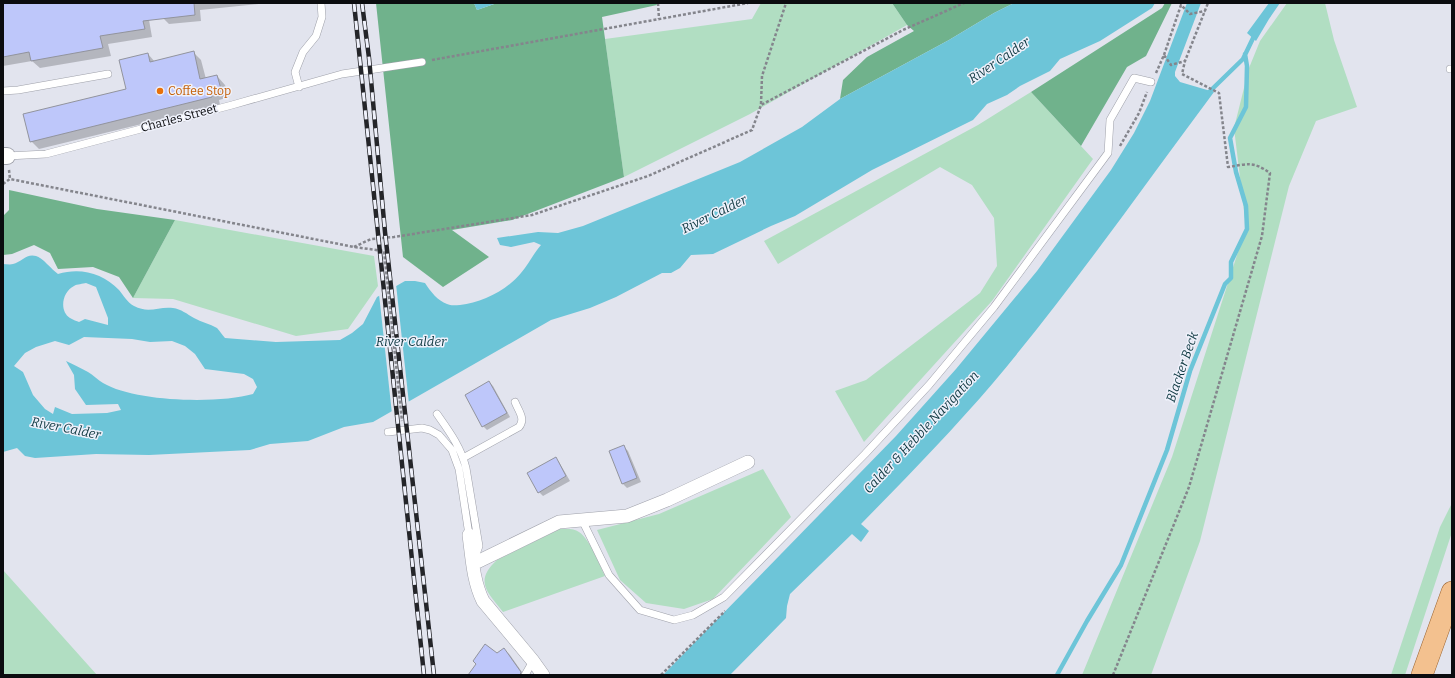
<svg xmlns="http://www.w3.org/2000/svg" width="1455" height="678" font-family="Bitter,serif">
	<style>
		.green { fill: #b1dec2 }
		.forest { fill: #70b28c }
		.water { fill: #6dc5d8; fill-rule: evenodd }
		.pier { fill: #e2e4ee }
		.shadow { fill: #0003 }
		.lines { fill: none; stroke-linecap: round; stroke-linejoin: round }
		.stream { stroke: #6dc5d8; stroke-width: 4.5 }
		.building { fill: #bec7fa; stroke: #92949d }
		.service-casing { stroke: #9fa1aa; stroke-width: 8 }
		.minor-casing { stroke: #9fa1aa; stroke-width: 14 }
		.tertiary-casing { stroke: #9fa1aa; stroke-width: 18 }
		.primary-casing { stroke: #9d6632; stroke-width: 22 }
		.path { stroke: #84858c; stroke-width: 2.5; stroke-dasharray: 3 2; stroke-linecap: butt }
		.service { stroke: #fff; stroke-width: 7 }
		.minor { stroke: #fff; stroke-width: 13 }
		.tertiary { stroke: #fff; stroke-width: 16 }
		.primary { stroke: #f3c18f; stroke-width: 21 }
		.rail-casing { stroke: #242529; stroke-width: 4.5 }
		.rail { stroke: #eff1fb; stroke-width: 3; stroke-dasharray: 9; stroke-linecap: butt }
		.food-dot { fill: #e8710a; stroke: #eff1fb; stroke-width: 1.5 }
		.labels { text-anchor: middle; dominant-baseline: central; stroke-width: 3; stroke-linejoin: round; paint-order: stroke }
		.food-label { font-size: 12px; fill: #c56008; stroke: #eff1fb; text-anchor: start }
		.street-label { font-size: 12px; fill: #0b0c0f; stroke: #eff1fb }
		.water-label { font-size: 13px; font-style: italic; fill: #0e3841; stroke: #eff1fb }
	</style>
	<rect width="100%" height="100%" fill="#e2e4ee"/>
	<!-- green -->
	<path class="green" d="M761,3h131l15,22 -157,89 -126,63 -19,-138 147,-20z
		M1287,3h38l9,37 23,67 -41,14 -27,65 -89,355 -49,134h-69l90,-218 74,-230 -12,-99 15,-60 11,-27z
		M1031,92l62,67 -101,142 -128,141 -29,-51 31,-11 114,-87 17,-27 -3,-48 -22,-33 -32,-18 -162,97 -14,-23 214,-116z
		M175,220l199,36 4,30 -30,43 -52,7 -123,-37 -40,-1z
		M763,469l28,48 -78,82 -29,10 -38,-6 -26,-23 -23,-50 62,-16z
		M1452,503v29l-47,143h-14l49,-148z
		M560,529c6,0 14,-1 19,3 11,7 20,32 26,44l-102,36c-16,-20 -29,-31 -6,-52z
		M3,570l94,105h-94z"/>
	<!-- forest -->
	<path class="forest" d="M376,3h98l3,7 20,-7h159l1,2 -55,12 22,160 -112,43 -60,10 37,27 -46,30 -40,-30z
		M892,3h122l-20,10 -45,27 -109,59 3,-19 24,-23 47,-26 -7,-6z
		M1165,3h7l-26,53 -19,11 -46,79 -50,-54 131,-84z
		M9,190l88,19 78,11 -42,78 -14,-21 -26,-10 -35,2 -8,-16 -16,-8 -22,9 -9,1v-39l6,-6z"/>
	<!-- water -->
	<path class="water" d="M474,3h23l-20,7z
		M1014,3h141l-3,5 -52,33 -40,18 -10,12 -30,15 -13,9 -20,9 -14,16 -101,50 -77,46 -24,10 -58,28 -22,1 -11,13 -9,5h-9l-46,24 -26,11 -39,12 -178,102 -29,5 -36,14 -38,3 -20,6 -101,5 -53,-1 -61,4 -10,-2 -8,-8 -14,4v-188c3,0 7,1 10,0 8,-2 14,-11 23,-8 6,1 16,14 22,18 22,-7 45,-1 61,16 5,6 8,12 15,16 15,8 25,0 39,2 8,1 14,6 21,10 7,4 16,6 23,10 3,3 5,7 8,10l51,4 64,-2 12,-7 11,-9 14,-27 28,-16h10l10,2c5,8 13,18 22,21 4,2 9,1 13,1 22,-2 47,-15 61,-32 8,-9 12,-19 20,-28l-7,-3 -23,5 -11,-2 -3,-7 41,-6 20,1 25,-7 157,-64 62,-35 38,-28 109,-59 45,-27zM86,283l10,4 12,31v7l-23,-6 -6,3c-2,-1 -6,-2 -9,-4 -11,-7 -8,-26 4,-32 3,-2 9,-2 12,-3zM84,337l48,2 18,3 22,-1 13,5 10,8 10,15 39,5 9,5 4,8 -4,7c-35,10 -118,8 -150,-11 -5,-3 -10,-8 -15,-11 -7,-4 -14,-7 -22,-11l8,14 1,14 11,16 32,-1 3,6 -14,3 -35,1 -17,-7 -2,7 -8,-5 -12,-14 -10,-23 -9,-6 11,-13 11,-6 19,-6 14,4z
		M1187,3h14l-26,69v4l5,6 34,10c-73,98 -143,198 -221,291 -42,49 -87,95 -132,141l8,7 -8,11 -9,-8 -62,60 -3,12 -1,12 -56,57h-67l233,-239 60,-67 81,-98 74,-101 23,-37 16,-32z
		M1269,3h11l-11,16 -13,22 -9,-8z"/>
	<!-- pier -->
	<path class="pier" d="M396,284l13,120 -17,10 -13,-120z"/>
	<!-- shadow -->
	<path class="shadow" d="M3,3h143l6,34 -44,7 3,12 -71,12 -8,-7 -29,5z
		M161,3h107l-68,7 1,11 -32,3 -6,-6z
		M193,52l8,8 5,19 11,-3 8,9 4,12 -10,3 1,5 -181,44 -8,-8 97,-51 20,-36 7,8z
		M489,382l4,4 17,31 -23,13 -4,-4z
		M624,447l4,4 13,31 -14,6 -4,-4 -13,-32z
		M555,459l4,3 11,19 -27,15 -4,-4z
		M504,649l6,6 14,20h-54z"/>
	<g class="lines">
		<!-- stream -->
		<path class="stream" d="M1205,96l38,-37 12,-25
			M1057,675l30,-54 34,-56 46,-115 23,-79 35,-87 6,-6v-16l16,-33 -1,-23 -10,-34 -6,-34 16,-31 1,-41 -2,-12"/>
	</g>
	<!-- building -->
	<path class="building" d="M3,3h191l1,12 -52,6 2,8 -45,7 3,12 -72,13 -2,-9 -26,5z
		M194,51l6,28 17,-4 4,14 -10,3 1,5 -182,45 -7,-28 103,-25 -7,-29 29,-7 2,9z
		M489,381l18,32 -25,14 -17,-32z
		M624,445l13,33 -15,6 -13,-33z
		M556,457l10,19 -28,17 -11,-20z
		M485,644l12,9 7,-5 17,24 -1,3h-52l8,-11 -3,-3z"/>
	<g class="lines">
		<defs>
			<path id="service" d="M1450,69h2
				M299,87l-4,-15 8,-20 13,-16 6,-19 -1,-14
				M3,91l15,-1 90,-16
				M7,156l39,-2 186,-49 110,-31 80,-12
				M437,414c12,17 24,33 29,54l13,78 -5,14
				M388,432l34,-4 8,2 9,5 13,15 7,19 10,66
				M463,458l56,-31c7,-8 -1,-17 -4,-25
				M582,520l27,55 31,35 34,10 19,-5 31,-18 141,-143 64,-69 65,-78 114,-154 2,-33 24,-42 17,4
				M525,675l8,-14"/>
			<path id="minor" d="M469,535c3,22 4,46 14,66l50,60 10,14
				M473,564l86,-42 68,-6 40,-16 81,-38"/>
			<path id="tertiary" d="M3,156h4"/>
			<path id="primary" d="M1422,675l30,-83"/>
		</defs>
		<!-- service casing -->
		<use href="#service" class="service-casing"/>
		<!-- minor casing -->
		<use href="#minor" class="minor-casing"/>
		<!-- tertiary casing -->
		<use href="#tertiary" class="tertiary-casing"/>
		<!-- primary casing -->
		<use href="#primary" class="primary-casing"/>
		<!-- path -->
		<path class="path" d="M658,3l1,16
			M1164,55l17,-50 9,9 15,-3
			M432,60l316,-57
			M1156,73l8,-18 7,10 14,-4 23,-58
			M761,104l1,-28 24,-73
			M1120,146l19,-33 8,-21
			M9,170l1,9
			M3,184l7,-5 344,68 30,4 18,170
			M354,247l17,-8 23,-2 138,-22 116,-39 104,-46 9,-25 142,-75 61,-27
			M661,675l64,-64
			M1113,675l76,-188 73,-251 8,-63c-17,-12 -22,-9 -42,-6l-9,-74 -37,-19 3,-13"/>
		<!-- service -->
		<use href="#service" class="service"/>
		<!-- minor -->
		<use href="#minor" class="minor"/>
		<!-- tertiary -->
		<use href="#tertiary" class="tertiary"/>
		<!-- primary -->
		<use href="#primary" class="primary"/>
		<defs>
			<path id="rail" d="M354,3l70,672
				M362,3l7,55 16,174 49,443"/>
		</defs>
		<!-- rail casing -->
		<use href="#rail" class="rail-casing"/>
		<!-- rail -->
		<use href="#rail" class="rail"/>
	</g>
	<!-- markers -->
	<circle class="food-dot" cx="160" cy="91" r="4"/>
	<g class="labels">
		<!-- food labels -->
		<g class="food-label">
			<text x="168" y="91">Coffee Stop</text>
		</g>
		<!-- street labels -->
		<g class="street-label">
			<text transform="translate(179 118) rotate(-15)">Charles Street</text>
		</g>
		<!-- water labels -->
		<g class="water-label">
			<text transform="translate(999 60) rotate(-34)">River Calder</text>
			<text transform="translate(714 214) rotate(-26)">River Calder</text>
			<text x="411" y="341">River Calder</text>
			<text transform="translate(1182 367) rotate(-71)">Blacker Beck</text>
			<text transform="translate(66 428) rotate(11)">River Calder</text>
			<text transform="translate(921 432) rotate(-47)">Calder &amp; Hebble Navigation</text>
		</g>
	</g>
	<!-- border -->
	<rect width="1455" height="678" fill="none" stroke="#0b0c0f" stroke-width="8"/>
</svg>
